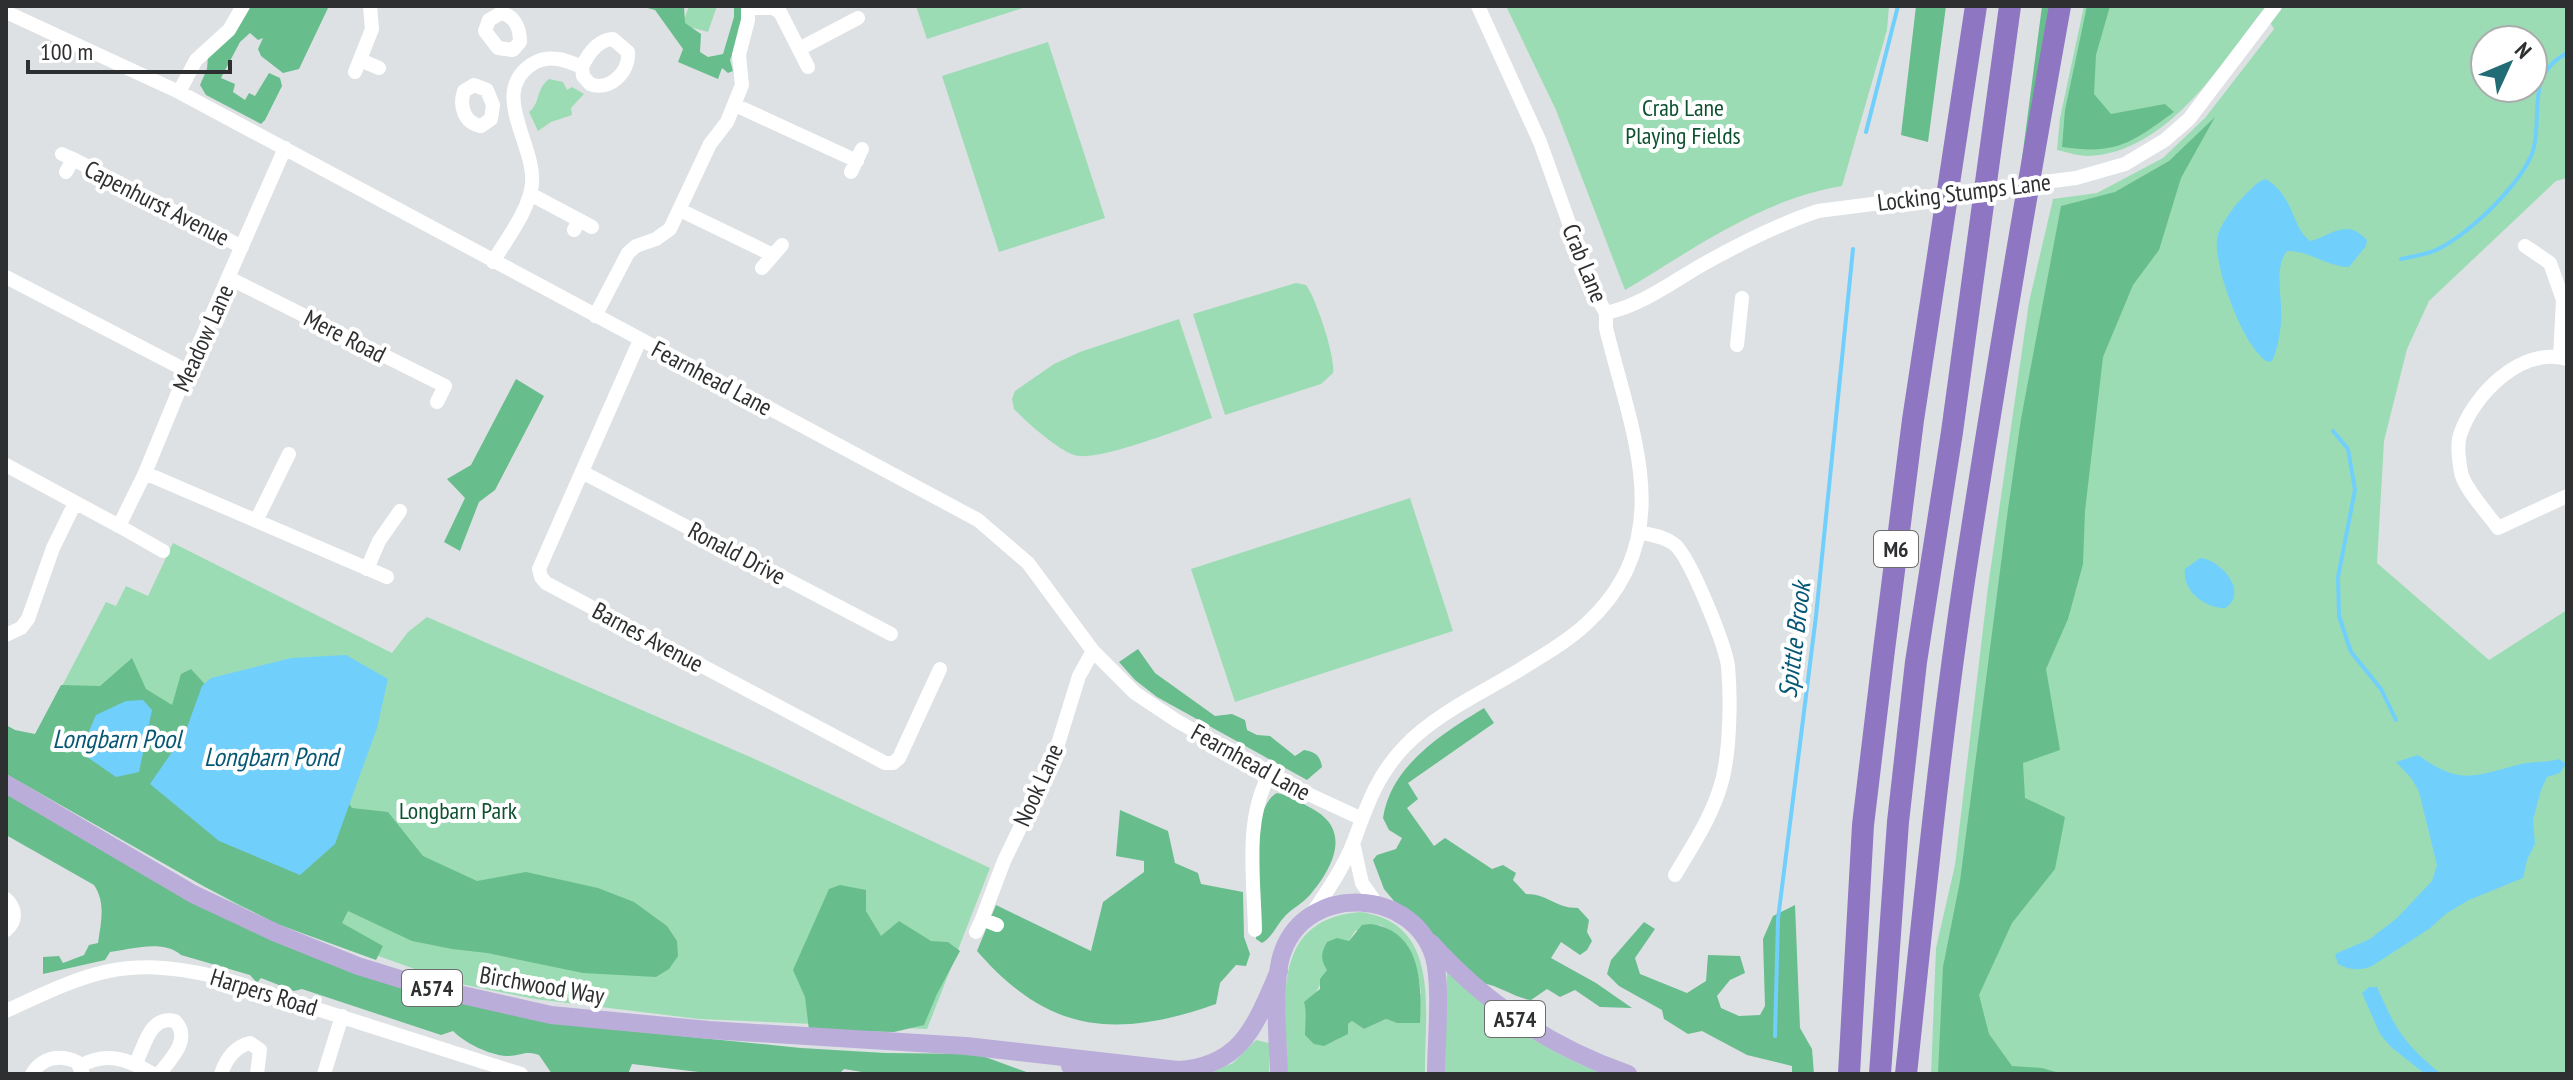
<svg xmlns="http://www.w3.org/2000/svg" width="2573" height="1080" font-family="'PT Sans Narrow',sans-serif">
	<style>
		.green { fill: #9cdcb5; fill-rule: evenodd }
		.forest { fill: #68bd8d }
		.water { fill: #71cffc }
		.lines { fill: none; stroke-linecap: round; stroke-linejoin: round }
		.stream { stroke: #71cffc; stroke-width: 4 }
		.minor { stroke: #fff; stroke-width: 14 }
		.major { stroke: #bbadda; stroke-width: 18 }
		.highway { stroke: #8e76c2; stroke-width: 22 }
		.labels { text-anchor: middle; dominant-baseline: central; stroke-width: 8; stroke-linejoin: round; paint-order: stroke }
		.shield { fill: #fff; stroke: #6d6d6e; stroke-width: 2 }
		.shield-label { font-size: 22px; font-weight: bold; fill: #2e2f30 }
		.park-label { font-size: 24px; fill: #0e5131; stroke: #fff }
		.street-label { font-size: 24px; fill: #2e2f30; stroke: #fff }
		.water-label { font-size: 26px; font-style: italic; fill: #085875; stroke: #fff }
	</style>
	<rect width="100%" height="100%" fill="#dde1e3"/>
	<!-- green -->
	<path class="green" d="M689,6h28l-9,26 -26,-7z
		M916,6h113l-102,33z
		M1506,6h383l-2,24 -45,156c-80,13 -148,63 -217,104l-69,-180z
		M2084,6h483v172l-11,3 -127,120 -22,48 -23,92 -7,122 112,97 78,-50v464h-636l5,-126 19,-83 33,-278 41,-285 24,-103 44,-6 66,-35 42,-40 69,-89 -11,-19c-43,56 -97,144 -176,146 -9,0 -21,-4 -30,-6l3,-32zM2485,40h48v48h-48z
		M1048,42l57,176 -106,34 -57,-176z
		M549,79l14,3 4,8 5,-3 12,7 -13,14 1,7 -21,7 -13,9 -9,-19c12,-9 6,-22 20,-33z
		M1296,283l10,2c10,13 30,73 27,88l-12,11 -96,31 -32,-101z
		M1179,319l33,99c-27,9 -115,45 -138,37 -16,-5 -48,-33 -60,-46l-2,-10 3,-8 39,-27 26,-12z
		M1410,498l43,133 -218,71 -44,-133z
		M173,543l219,110 16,-21 19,-15 330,143 233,108 -63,161 -228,-10 -164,-20 -84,-17 -212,-76 -224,-130 91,-174 10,4 10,-20 22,10z
		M1360,912c83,11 64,100 65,162h-138c0,-68 -20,-154 73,-162zM1380,925c31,15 37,36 41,68l-24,30 -11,-4 -22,10 -12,-8 -4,3 -11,16 -6,2 -26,-7c2,-44 29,-68 50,-104z
		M1447,971c46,45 96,79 156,103h-159z
		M1256,1040l13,3v31h-61l25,-11z"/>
	<!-- forest -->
	<path class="forest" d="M247,6l118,1 -37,1 -29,61 -16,4 -22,-17 -3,-7 5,-11 -5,2 -8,-7 -10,9 -19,36 14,6 -2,8 12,8 4,-7 6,3 14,-23 11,5 2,8 -17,34 -4,4 -55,-29 -6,-10 7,-16 1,-13z
		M640,6h44l1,17 16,11 -1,18 8,5 15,-3 11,-37v-11h9l-4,31 -9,23 3,11 -5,2 -6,-5 -4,11 -40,-17 5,-13 -28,-39z
		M1916,6h30l-18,136 -27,-7z
		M2042,6h10l-31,160z
		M2087,6h23l-14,49 -2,39 17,20 54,-10 9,8c-43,31 -57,43 -112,35l3,-37z
		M2215,117l-34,61 -22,72 -26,35 -30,72 -18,154 -2,53 -15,55 -22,50 14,81 -37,13 2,35 40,19 -10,52 -43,54 -33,72 10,39 23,32 30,2 21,6h-125l5,-107 17,-86 48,-372 13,-90 40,-213 54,-14 54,-31z
		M516,379l28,17 -49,94 -16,12 -19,49 -16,-9 21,-44 -18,-19 24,-14z
		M1138,649l17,24 60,43 17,-2 13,6 2,10 10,5 13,1 25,20 9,-6c11,2 16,5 18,17l-15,13 -150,-83 -22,-17 -16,-18z
		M132,658l14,31 26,16 9,-31 10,-5 32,35 114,82 15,22 36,4 35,44 54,25 49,-9 72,16 36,14 33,24 10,15 1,15 -9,13 -13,8 -73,-4 -96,-20 -35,-4 -40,-8 -64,-30 -6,12 41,23 -7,14 -99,-36 -72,-37 -199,-113v-49l9,5 20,4 26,-49 39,1z
		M1484,708l10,15 -86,60 10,16 -11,9 27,38 11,-8 47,31 11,-4 13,8 -3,7 13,14c23,0 28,14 52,14l11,12 -2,12 5,9 -5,9 -7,5 -19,-13 -10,16 45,25 36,25 -32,-1 -25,-17 -15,7 -13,-8 -16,11c-18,-3 -31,-14 -49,-17l-75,-74 -13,-8 -10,-12 -11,-29 4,-5 19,-6 6,-11 -13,-8 -6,-12c8,-53 59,-84 101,-110z
		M6,791l280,150 324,88 191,19 84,5 92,1 55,20h-158l-30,-5 -5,5h-124l-83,-10 -4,10h-76l-13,-19c-15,-5 -18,1 -32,1 -18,-1 -42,-13 -54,-25l-12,4 -139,-46 -8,2 -33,-13 -4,5 -7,-8 -69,-20c-17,-16 -50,-6 -71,-3l-5,8 -62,14v-17l16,-1 4,7 21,-8 5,-10 9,-2c3,-21 8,-40 -4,-58l-88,-50z
		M1277,793c14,3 27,11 39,18 36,22 15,59 -6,84 -7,8 -17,13 -24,20 -9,9 -14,23 -24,28l-6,-4c1,-30 -8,-132 21,-146z
		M1120,810l48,21 7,32 23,10 3,11 42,8 1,45 6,17 -4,12 -10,-1 -16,18 -4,21c-100,35 -167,30 -239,-53l19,-46 95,46 12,-49 41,-30v-11l-28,-5z
		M840,885l26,5v21l15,25 18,-15 32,20 17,1 12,9 -23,43 -13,31 -30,7 -85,-2 -4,-33 -12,-27 36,-81z
		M1795,905l5,123 12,21 2,25h-22v-8l-45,-11 -45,-24 -14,3 -24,-15 -2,-9 -43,-24 -12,-12 4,-14 33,-38 11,7 -20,29 5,16 47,19 19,-12 2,-26 32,1 5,17 -15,7 -13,16 4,12 18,8 21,-1 5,-9 -2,-67 10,-23z
		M1371,924c50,7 51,59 49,99h-23l-11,-4 -22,10 -12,-8 -4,3v10l-24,12 -10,-2 -9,-9c0,-10 2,-24 -1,-33l16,-13v-10l7,-9c-7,-11 -6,-17 0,-28l10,-4 12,3 13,-16z"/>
	<!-- water -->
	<path class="water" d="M2266,179c29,18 25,48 44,62 21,-5 36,-24 57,-1l-1,6 -17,21c-22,0 -40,-17 -62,-16 -12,15 -6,40 -6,58 1,16 -2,37 -9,52l-4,1c-25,-14 -54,-95 -51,-123 2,-14 20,-37 30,-46 7,-6 10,-12 19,-14z
		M2200,558c22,2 49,35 25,50 -20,0 -43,-17 -40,-39z
		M346,655l42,24 -11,49 -42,116 -35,31 -81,-34 -69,-57 35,-51 17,-47 9,-8 80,-20z
		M143,700l9,10 -13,62 -23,5 -36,-25 16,-37 30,-14z
		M2418,755c43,31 56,21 103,9 12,-3 25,-1 38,-5l7,5 -6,9 -13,4 -6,13 -8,30 2,24 -8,16 -4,18 -54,22 -22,13 -18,16 -57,37c-12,5 -23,4 -34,-2l-3,-10 35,-15 27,-21 35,-37 5,-16 -18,-73 -7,-13 -16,-17z
		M2369,987h8c20,45 26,55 64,87h-16l-34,-27 -11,-13 -18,-41z"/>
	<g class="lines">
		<!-- stream -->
		<path class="stream" d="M1866,132l32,-126
			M2401,259c10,-2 21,-4 30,-7 32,-11 96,-72 103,-105 8,-36 -8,-72 33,-94
			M2333,431l15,18 7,41 -17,87 1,39 12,36 30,37 15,31
			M1775,1036l3,-117 38,-303 37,-367"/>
		<!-- minor -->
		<path class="minor" d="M749,8h24l7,4 28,55
			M6,12l173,80 799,428 50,43 65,88 42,42 42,28 129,72 54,25
			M501,13c14,3 19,16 19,29l-7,8 -15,-2 -13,-17 4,-11z
			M799,49l59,-31
			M360,60l19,8
			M355,72l17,-43 -2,-23
			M474,85l13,5 6,15 -2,14 -10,7c-17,-3 -22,-20 -17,-35z
			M179,92l17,-32 33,-30 14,-24
			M735,105l122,56
			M62,154l11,5 -7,13
			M73,159l169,88
			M851,172l11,-23
			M530,194l49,26
			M680,210l93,45
			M574,230l5,-10 13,7
			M2525,246l25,17 13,37 -3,57
			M493,262c14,-24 36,-51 39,-78 4,-40 -45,-93 2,-121 16,-9 32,-3 48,4l1,9 7,8c19,8 40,-12 38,-32l-15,-13c-16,1 -25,15 -31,28
			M762,268l20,-23
			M6,277l181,94
			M229,278l216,108 -8,16
			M1606,313c34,-7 65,-30 94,-47 39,-22 76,-41 118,-55l258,-33 49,-14 40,-24 24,-21 86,-113
			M595,316l33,-63 8,-7 20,-7 14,-10 40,-85 17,-22 15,-37 -3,-30 9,-35v-14
			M640,340l-101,229 2,8 5,6 339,180h8l6,-5 41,-89
			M1737,345l5,-47
			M2567,359c-46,-13 -94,36 -107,76 -3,9 -1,26 1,37 2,15 28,43 37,56l69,-32
			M6,465l113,61 26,-53 42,-102 98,-223
			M582,472l309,162
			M145,473l242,104
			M256,521l33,-67
			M119,526l44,25
			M1639,532c12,3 25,4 35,12 16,12 51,101 54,122 3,32 2,80 -5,111 -9,37 -29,66 -48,98
			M367,569l12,-28 21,-30
			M6,635l15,-7 7,-9 25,-71 22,-45
			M1353,843l9,40 14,20
			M6,899c10,9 11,22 0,31
			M1311,915c15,-22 33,-48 43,-74 13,-36 23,-66 51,-95 32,-33 77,-53 116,-77 22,-14 46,-27 65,-45 95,-87 45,-192 20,-296v-15l-13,-23 -53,-148 -62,-136
			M982,919l22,-58 50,-104 25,-81 14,-25
			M1255,930c-1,-52 -11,-110 15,-157
			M976,932l6,-13 15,6
			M6,1011c80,-37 117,-56 207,-35l308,98
			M136,1063c9,-18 14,-48 39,-42 17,18 -4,38 -16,53
			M80,1066c27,-15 48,-7 73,8
			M32,1074c10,-17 28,-20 45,-12l6,12
			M221,1074c5,-15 13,-27 29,-31l10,7 -3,24
			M324,1074l18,-58"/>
		<!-- major -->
		<path class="major" d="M6,784l187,110 83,39 82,33 65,20 128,29 158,15 257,16 212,24c65,-4 78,-47 101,-99
			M1431,943c55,61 119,104 197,131
			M1070,1066l29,8
			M1279,1074c-1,-32 -7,-95 4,-123 25,-68 130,-63 151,6 8,30 2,85 2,117"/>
		<!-- highway -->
		<path class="highway" d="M1849,1074l14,-249 21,-175 29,-230 63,-414
			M1880,1074l18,-252 18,-160 36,-230 58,-426
			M1906,1074c18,-167 34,-334 59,-500 29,-190 61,-379 95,-568"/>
	</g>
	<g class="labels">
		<!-- shield labels -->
		<g class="shield">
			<rect x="1874" y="531" width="44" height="36" rx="6"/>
			<rect x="402" y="970" width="60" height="36" rx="6"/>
			<rect x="1485" y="1001" width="60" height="36" rx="6"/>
		</g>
		<g class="shield-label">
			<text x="1896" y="549">M6</text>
			<text x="432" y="988">A574</text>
			<text x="1515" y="1019">A574</text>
		</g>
		<!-- park labels -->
		<g class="park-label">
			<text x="1683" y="107">Crab Lane<tspan x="1683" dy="28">Playing Fields</tspan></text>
			<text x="458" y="810">Longbarn Park</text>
		</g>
		<!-- street labels -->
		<g class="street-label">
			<text transform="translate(1964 192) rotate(-7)">Locking Stumps Lane</text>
			<text transform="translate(157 203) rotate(27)">Capenhurst Avenue</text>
			<text transform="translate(1585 263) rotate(68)">Crab Lane</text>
			<text transform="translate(345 336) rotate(27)">Mere Road</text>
			<text transform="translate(203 338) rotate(-66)">Meadow Lane</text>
			<text transform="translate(712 378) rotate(28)">Fearnhead Lane</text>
			<text transform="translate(737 553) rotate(28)">Ronald Drive</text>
			<text transform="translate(648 637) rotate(28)">Barnes Avenue</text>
			<text transform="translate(1251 762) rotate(29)">Fearnhead Lane</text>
			<text transform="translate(1038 785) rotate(-66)">Nook Lane</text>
			<text transform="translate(542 985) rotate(10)">Birchwood Way</text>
			<text transform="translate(264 992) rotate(17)">Harpers Road</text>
		</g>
		<!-- water labels -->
		<g class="water-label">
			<text transform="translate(1794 640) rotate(-83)">Spittle Brook</text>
			<text x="117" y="738">Longbarn Pool</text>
			<text x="271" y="756">Longbarn Pond</text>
		</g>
	</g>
	<!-- border -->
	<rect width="2573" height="1080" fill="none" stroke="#2e2f30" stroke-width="16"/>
	<!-- north arrow -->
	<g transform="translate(2509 64) rotate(46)"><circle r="38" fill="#ffffff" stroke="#abacac" stroke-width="2"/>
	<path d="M0-6L14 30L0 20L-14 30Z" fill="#226c76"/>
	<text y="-12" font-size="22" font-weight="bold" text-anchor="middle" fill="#2e2f30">N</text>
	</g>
	<!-- scale -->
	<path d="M28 60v12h202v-12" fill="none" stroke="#2e2f30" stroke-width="4"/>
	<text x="40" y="60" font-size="24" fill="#2e2f30" stroke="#ffffff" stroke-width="6" paint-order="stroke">100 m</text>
</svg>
